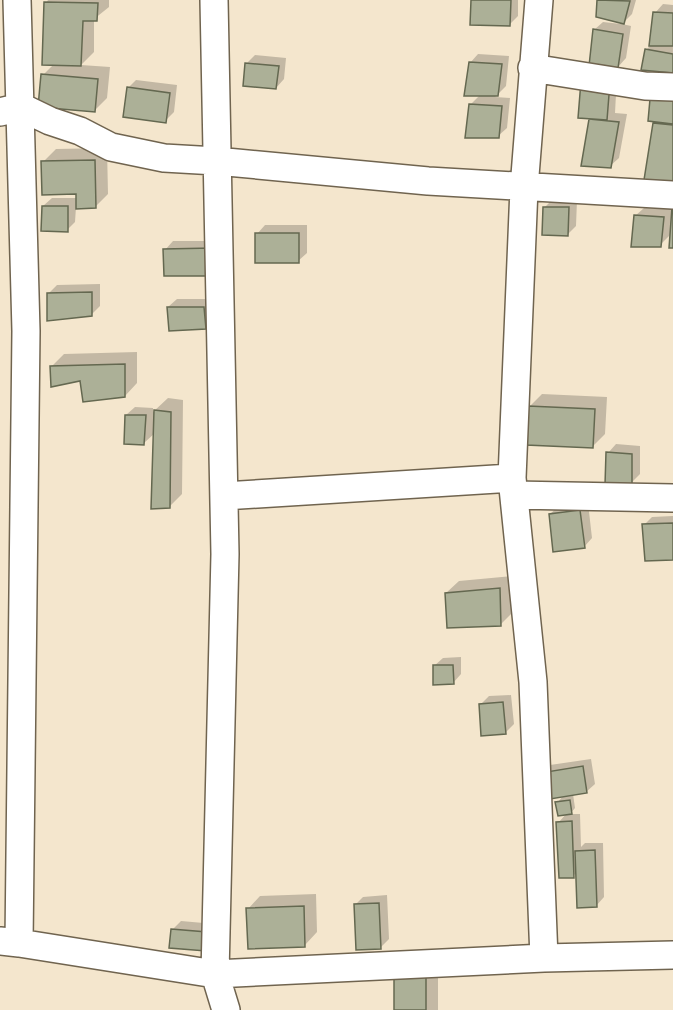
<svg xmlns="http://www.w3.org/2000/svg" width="673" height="1010" font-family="'Source Serif 4',serif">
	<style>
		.shadow { fill: #0003 }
		.building { fill: #acb097; stroke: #646850; stroke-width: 1.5 }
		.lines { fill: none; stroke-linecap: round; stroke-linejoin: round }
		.minor-casing { stroke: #70644f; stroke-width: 30 }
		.minor { stroke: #fff; stroke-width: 27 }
	</style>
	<rect width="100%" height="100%" fill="#f4e6cd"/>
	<!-- shadow -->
	<path class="shadow" d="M48,0h61v7l-15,12v33l-13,13 29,2 -3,31 -13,13 -51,-36 11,-11 -8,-61z
		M472,0h46v16l-9,9z
		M599,0h37l-4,14 -10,10 9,2 -5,32 -8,9 -24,-37 9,-8 18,2v-2l-24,-6z
		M663,4l10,1v67l-26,-23 4,-4 4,-32z
		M478,54l31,2 -3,30 -11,11 15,1 -3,30 -9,8 -28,-31 11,-11 -11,-31z
		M255,55l31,3 -2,21 -8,9 -29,-25z
		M617,75l-2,38 12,1 -8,44 -9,8 -27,-2 8,-47z
		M136,80l41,5 -3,27 -9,9 -37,-33z
		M673,82v101l-19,-60z
		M107,148l1,46 -13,13h-19l-1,15 -8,8 -24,-24 9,-8h26v-6l-35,-30 13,-13z
		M553,199l24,1 -1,26 -8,8 -23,-27z
		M644,208l29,1v38l-2,-13 -11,11 -25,-29z
		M265,225h42v28l-9,8 -41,-27z
		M173,241h48v25l-56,-16z
		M100,284v22l-8,8 -44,-20 9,-9z
		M177,299h35l2,20 -8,8 -38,-20z
		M137,352v31l-12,13 -73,-30 12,-12z
		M542,394l65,3 -2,37 -13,13 -62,-41z
		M168,398l15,2 -1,94 -13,13 -14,-74 -11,10 -18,-28 9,-8 18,1v4z
		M616,444l24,2v28l-9,9 -23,-30z
		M588,503l4,35 -8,9 -34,-33 9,-8z
		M673,516v43l-29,-34 8,-8z
		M513,576v36l-12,12 -55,-31 13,-12z
		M461,657v17l-8,9 -19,-17 9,-8z
		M511,695l3,29 -9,9 -25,-28 9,-9z
		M591,759l4,25 -9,8 -13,2 2,14 -5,6h10l1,33 4,-4h18l1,54 -8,9 -19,-34 -4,4 -15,-53 9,-10 -10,-10 7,-8 -22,-21 8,-9z
		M316,894l1,38 -12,13 -57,-36 12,-13z
		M387,895l2,44 -9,9 -25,-43 8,-8z
		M181,921l34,3 -10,25 -33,-19z
		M438,961v49h-42z"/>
	<!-- building -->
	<path class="building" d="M471,0h40l-1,26 -40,-1z
		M597,0l33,1 -6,23 -28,-7z
		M44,2l54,1 -1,18h-14l-2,45 -39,-1z
		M653,12l20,1v33h-24z
		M593,29l30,5 -5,34 -29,-2z
		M645,49l28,5v19l-32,-3z
		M469,62l33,2 -4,32h-34z
		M245,63l34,3 -3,23 -33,-3z
		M41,74l57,5 -3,33 -57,-5z
		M581,81l29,1 -3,38 -29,-2z
		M127,87l43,6 -4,30 -43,-6z
		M651,88l22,3v33l-25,-3z
		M469,104l33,2 -3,32h-34z
		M589,119l30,3 -8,46 -30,-2z
		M653,123l20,2v60l-29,-5z
		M95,160l1,48 -20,1v-15l-34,1 -1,-34z
		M42,206h26v26l-27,-1z
		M673,206v42h-4l3,-41z
		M543,207h26l-1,29 -26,-1z
		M634,215l30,2 -3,30h-30z
		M255,233h44v30h-44z
		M213,248v28h-49l-1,-27z
		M92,292v24l-45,5v-28z
		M167,307h37l2,22 -37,2z
		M125,364v33l-42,5 -3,-21 -29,6 -1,-21z
		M528,406l67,3 -2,39 -67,-3z
		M154,410l17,2 -1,96 -19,1z
		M125,415h21l-2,30 -20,-1z
		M606,452l26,2v30l-27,1z
		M580,510l5,38 -32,4 -4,-38z
		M673,523v37l-28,1 -3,-37z
		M500,588l1,38 -54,2 -2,-35z
		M433,665h20l1,19 -21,1z
		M503,702l3,32 -25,2 -2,-32z
		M583,766l4,27 -43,7 -4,-27z
		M570,800l2,14 -14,2 -3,-14z
		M572,821l2,57h-15l-3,-56z
		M595,850l2,57 -20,1 -2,-57z
		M379,903l2,46 -25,1 -2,-46z
		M304,906l1,41 -57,2 -2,-41z
		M171,929l36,3 -1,19 -37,-3z
		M394,973h32v37h-32z"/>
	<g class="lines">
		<defs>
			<path id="minor" d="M17,0l9,331 -7,612
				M214,0l11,554 -10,420 11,36
				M539,0l-15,188 -12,290 21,204 11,276
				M532,68l113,18 28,1
				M0,112l21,-5 29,14 30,10 31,16 53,11 52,3 212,20 245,14
				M514,495l159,3
				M224,496l288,-18
				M0,941l19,2 196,31 329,-16 129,-3"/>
		</defs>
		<!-- minor casing -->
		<use href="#minor" class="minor-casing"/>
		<!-- minor -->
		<use href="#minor" class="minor"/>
	</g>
</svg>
